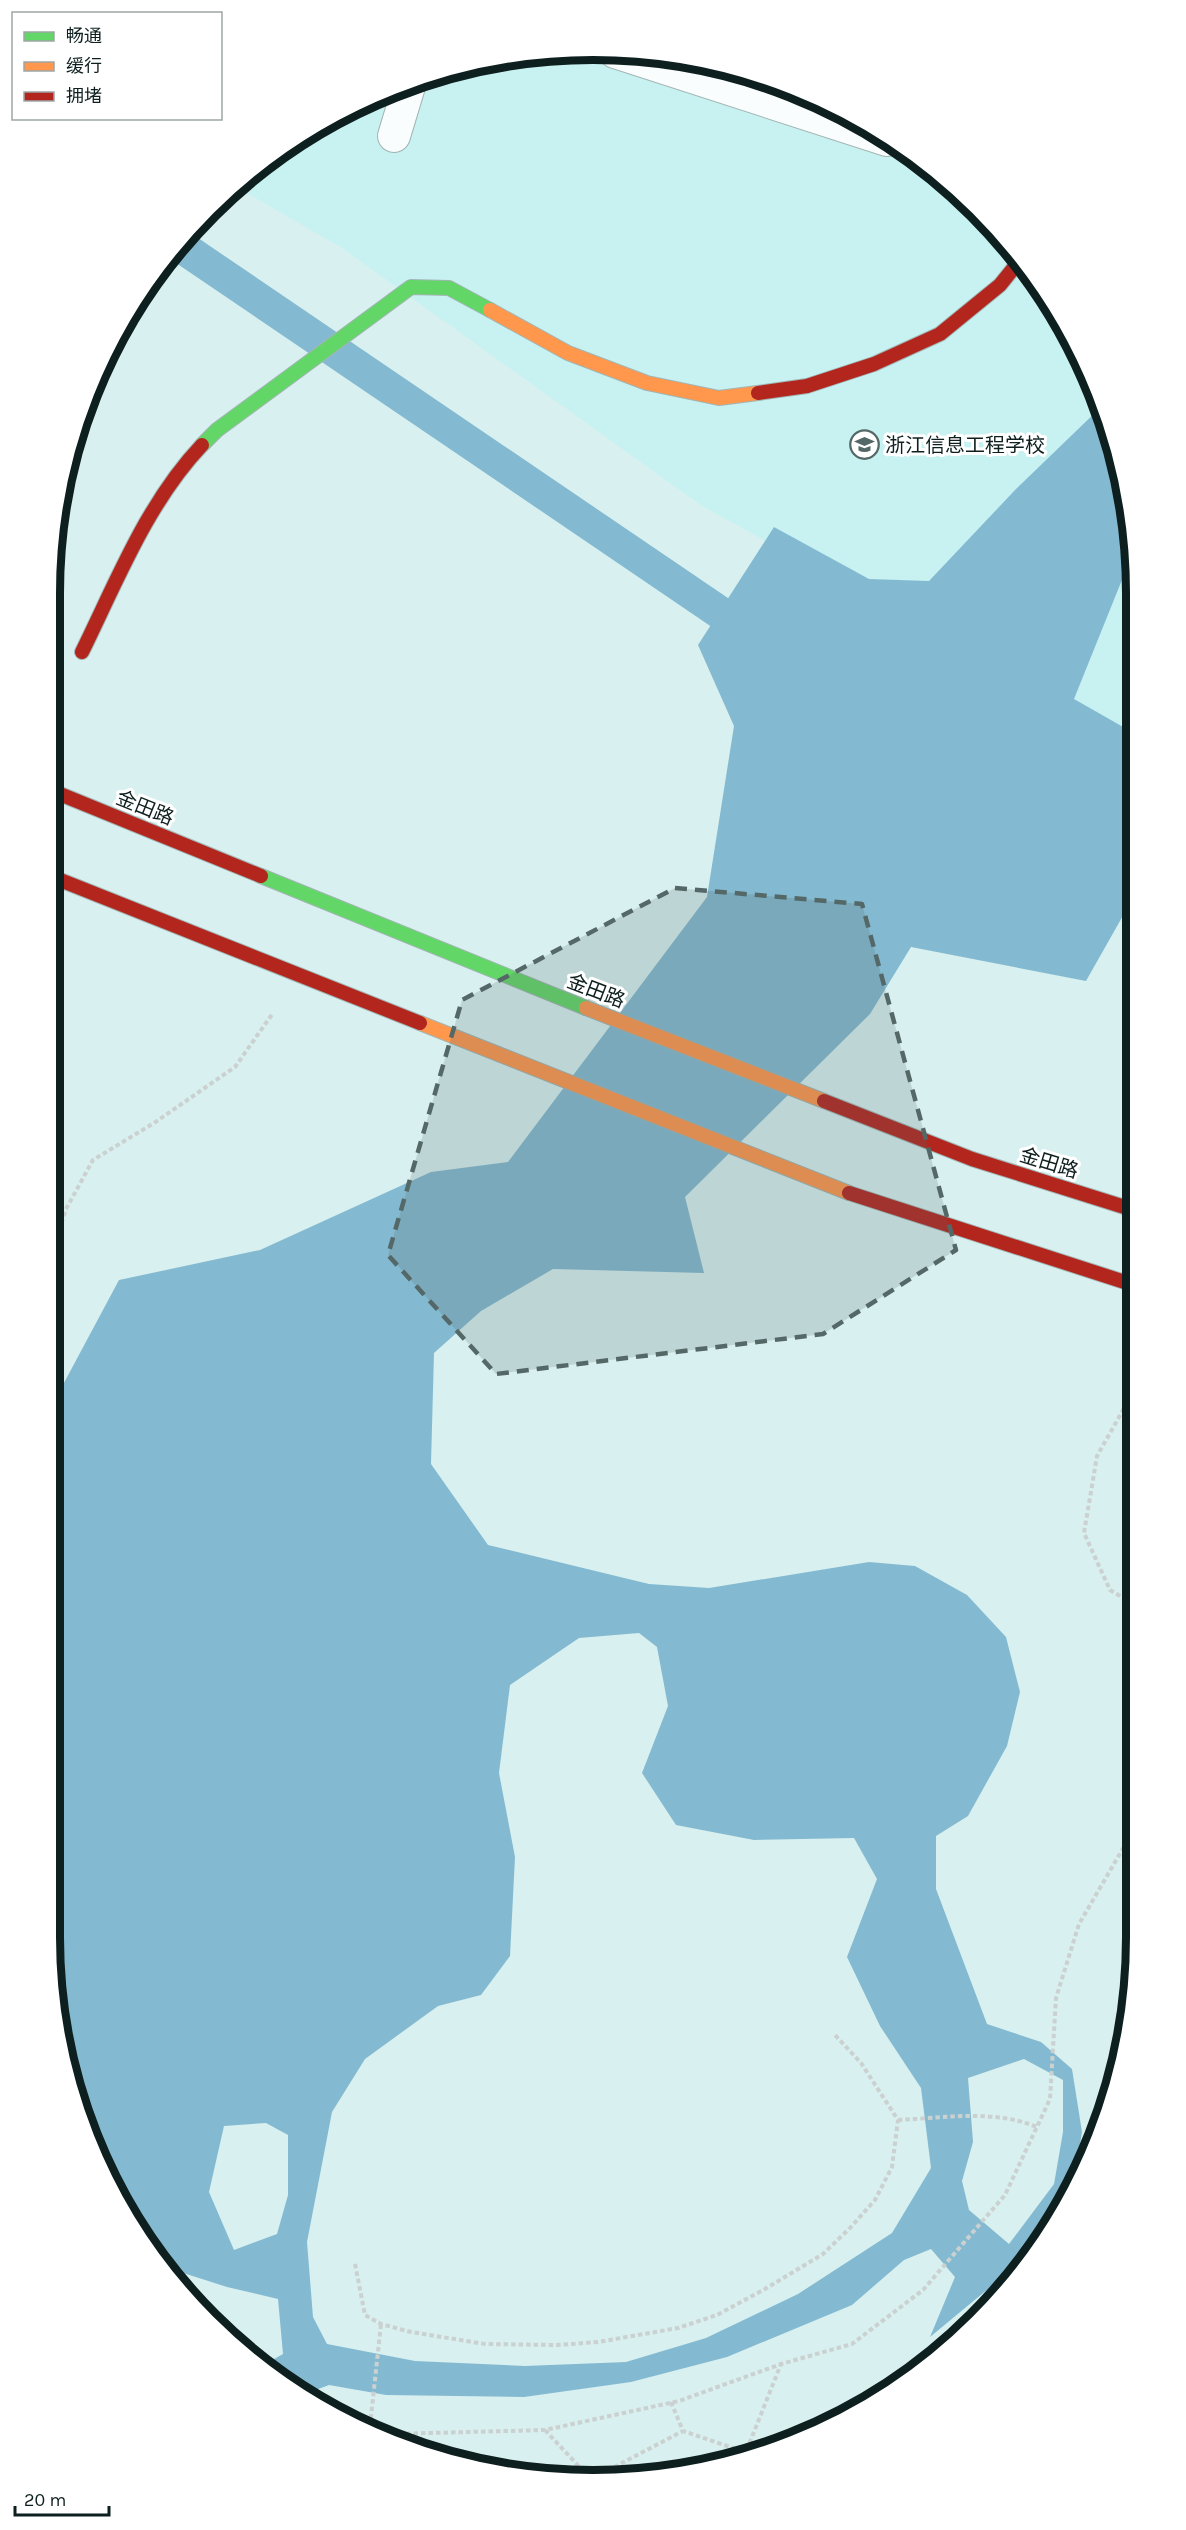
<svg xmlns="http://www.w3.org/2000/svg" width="1186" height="2530" font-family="Karla,'Noto Sans SC',sans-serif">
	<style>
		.built { fill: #c8f2f1 }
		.water { fill: #84bad1; fill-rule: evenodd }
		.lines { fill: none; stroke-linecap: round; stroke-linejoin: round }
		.canal { stroke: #84bad1; stroke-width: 33 }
		.street-casing { stroke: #a2b5b4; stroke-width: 34 }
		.fast-casing { stroke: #a2b5b4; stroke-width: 16 }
		.slow-casing { stroke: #a2b5b4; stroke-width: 16 }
		.jam-casing { stroke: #a2b5b4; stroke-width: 16 }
		.path { stroke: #cad1d0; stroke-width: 4; stroke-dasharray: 4.5 3; stroke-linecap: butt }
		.street { stroke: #f9fdfd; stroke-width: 32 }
		.fast { stroke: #63d668; stroke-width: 14 }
		.slow { stroke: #ff974d; stroke-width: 14 }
		.jam { stroke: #b3261e; stroke-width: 14 }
		.marked { fill: #546867; fill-opacity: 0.2; stroke: #546867; stroke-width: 4.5; stroke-dasharray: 12 8; stroke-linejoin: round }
		.labels { text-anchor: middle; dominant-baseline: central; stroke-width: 6; stroke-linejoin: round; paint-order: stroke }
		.poi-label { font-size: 20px; fill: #0d1f1e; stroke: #fff; text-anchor: start }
		.street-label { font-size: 20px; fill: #0d1f1e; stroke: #fff }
		.rim { fill: none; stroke: #0d1f1e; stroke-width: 8 }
	</style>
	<rect width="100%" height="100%" fill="#d8f0ef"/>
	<!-- built -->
	<path class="built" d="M593,50l106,10 102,31 123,71 100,100 71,123 37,137 1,221 -431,-237 -360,-258 -106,-61 55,-46 94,-50 102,-31z"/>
	<!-- water -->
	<path class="water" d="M1101,407l31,115v33l-58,144 58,33 1,166 -47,83 -175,-34 -41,67 -185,183 19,76 -151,-4 -72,42 -47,42 -3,111 57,81 161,39 60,4 160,-26 46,4 52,29 39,42 14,55 -13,54 -39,70 -32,20v53l51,135 54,18 31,27 10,63 -8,48 -51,80 -93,77 25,-60 -24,-28 -27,11 -52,45 -125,52 -96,25 -107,15 -138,-2 -57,-10 -24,9 -38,-31 16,-9 -5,-55 -51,-12 -50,-16 -6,6 -49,-69 -44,-96 -28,-175v-528l69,-129 141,-30 171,-78 77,-10 199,-265 27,-171 -36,-81 76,-118 95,52 60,2 87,-92zM639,1633l18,14 11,59 -26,67 34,52 78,15 100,-2 23,41 -30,78 33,69 41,62 10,80 -39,65 -94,61 -92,44 -80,24 -101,4 -110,-5 -88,-17 -14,-27 -6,-75 25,-130 33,-53 73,-53 43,-11 29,-39 5,-99 -16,-84 11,-88 69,-47zM1024,2059l39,21v52l-9,52 -45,60 -40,-34 -7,-29 11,-39 -5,-64zM266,2123l22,12v60l-11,39 -43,16 -25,-58 15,-66z"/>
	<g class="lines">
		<!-- canal -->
		<path class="canal" d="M179,245l577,392"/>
		<defs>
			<path id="street" d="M615,52l272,88
				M394,136l16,-53"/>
			<path id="fast" d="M202,445l15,-15 194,-143 38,1 41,22
				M261,876l325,132"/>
			<path id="slow" d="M490,310l78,43 79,30 72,15 39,-5
				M586,1008l238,93
				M420,1023l429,170"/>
			<path id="jam" d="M758,393l49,-7 67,-22 66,-30 60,-49 21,-26
				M82,652c35,-71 65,-149 120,-207
				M50,790l211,86
				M50,876l370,147
				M824,1101l148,58 162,51
				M849,1193l285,92"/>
		</defs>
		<!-- street casing -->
		<use href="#street" class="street-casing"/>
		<!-- fast casing -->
		<use href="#fast" class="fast-casing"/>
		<!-- slow casing -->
		<use href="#slow" class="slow-casing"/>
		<!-- jam casing -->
		<use href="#jam" class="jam-casing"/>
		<!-- path -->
		<path class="path" d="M50,1259l16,-50 27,-49 61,-37 81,-56 38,-54
			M1135,1389l-38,67 -13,77 26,57 25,15
			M898,2120c45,-2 96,-11 139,7
			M355,2264l10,51 16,9 30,8 74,12 72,1 41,-3 80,-14 39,-13 48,-26 58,-35 27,-26 25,-28 17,-33 6,-47 -37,-57 -26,-28
			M671,2402l12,29 62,21
			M370,2426l11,-102
			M545,2430l40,43
			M391,2434l154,-4 134,-29 102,-37 71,-20 71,-54 82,-95 45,-96 6,-101 23,-74 57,-98
			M744,2457l37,-93
			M601,2474l82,-43"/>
		<!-- street -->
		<use href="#street" class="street"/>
		<!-- fast -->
		<use href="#fast" class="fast"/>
		<!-- slow -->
		<use href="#slow" class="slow"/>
		<!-- jam -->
		<use href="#jam" class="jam"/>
	</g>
	<!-- marked area -->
	<path class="marked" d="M675,888l187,16 94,346 -133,84 -327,40 -108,-119 74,-255z"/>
	<!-- icons -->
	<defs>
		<symbol id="university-ring" viewBox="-11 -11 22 22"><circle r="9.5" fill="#fff" stroke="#546867" stroke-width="1.5"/><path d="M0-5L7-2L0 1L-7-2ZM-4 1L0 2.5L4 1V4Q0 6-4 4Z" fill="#546867"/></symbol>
	</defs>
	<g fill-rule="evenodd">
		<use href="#university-ring" x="848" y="428" width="33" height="33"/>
	</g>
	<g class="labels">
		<!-- poi labels -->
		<g class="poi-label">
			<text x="885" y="445">浙江信息工程学校</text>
		</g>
		<!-- street labels -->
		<g class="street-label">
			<text transform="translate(145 808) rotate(22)">金田路</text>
			<text transform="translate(596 991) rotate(21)">金田路</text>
			<text transform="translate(1049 1163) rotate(17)">金田路</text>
		</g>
	</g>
	<!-- crop -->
	<path d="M0 0H1186V2530H0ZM593 60H593A533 533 0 0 1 1126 593V1937A533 533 0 0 1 593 2470H593A533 533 0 0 1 60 1937V593A533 533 0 0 1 593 60Z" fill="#fff" fill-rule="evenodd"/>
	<path class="rim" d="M593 60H593A533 533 0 0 1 1126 593V1937A533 533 0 0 1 593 2470H593A533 533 0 0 1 60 1937V593A533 533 0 0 1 593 60Z"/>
	<!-- legend -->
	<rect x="12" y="12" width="210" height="108" fill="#ffffff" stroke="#9ea5a5" stroke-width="1.5"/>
	<rect x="24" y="32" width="30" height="9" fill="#63d668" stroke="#9ea5a5" stroke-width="1.5"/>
	<text x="66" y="42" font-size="18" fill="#0d1f1e">畅通</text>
	<rect x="24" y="62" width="30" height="9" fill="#ff974d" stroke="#9ea5a5" stroke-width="1.5"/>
	<text x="66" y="72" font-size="18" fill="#0d1f1e">缓行</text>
	<rect x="24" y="92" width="30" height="9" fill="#b3261e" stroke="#9ea5a5" stroke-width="1.5"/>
	<text x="66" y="102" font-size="18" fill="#0d1f1e">拥堵</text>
	<!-- scale -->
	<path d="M15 2506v9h94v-9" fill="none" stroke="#0d1f1e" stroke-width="3"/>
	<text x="24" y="2506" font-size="18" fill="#0d1f1e" stroke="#ffffff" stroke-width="4.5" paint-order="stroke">20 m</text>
</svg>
